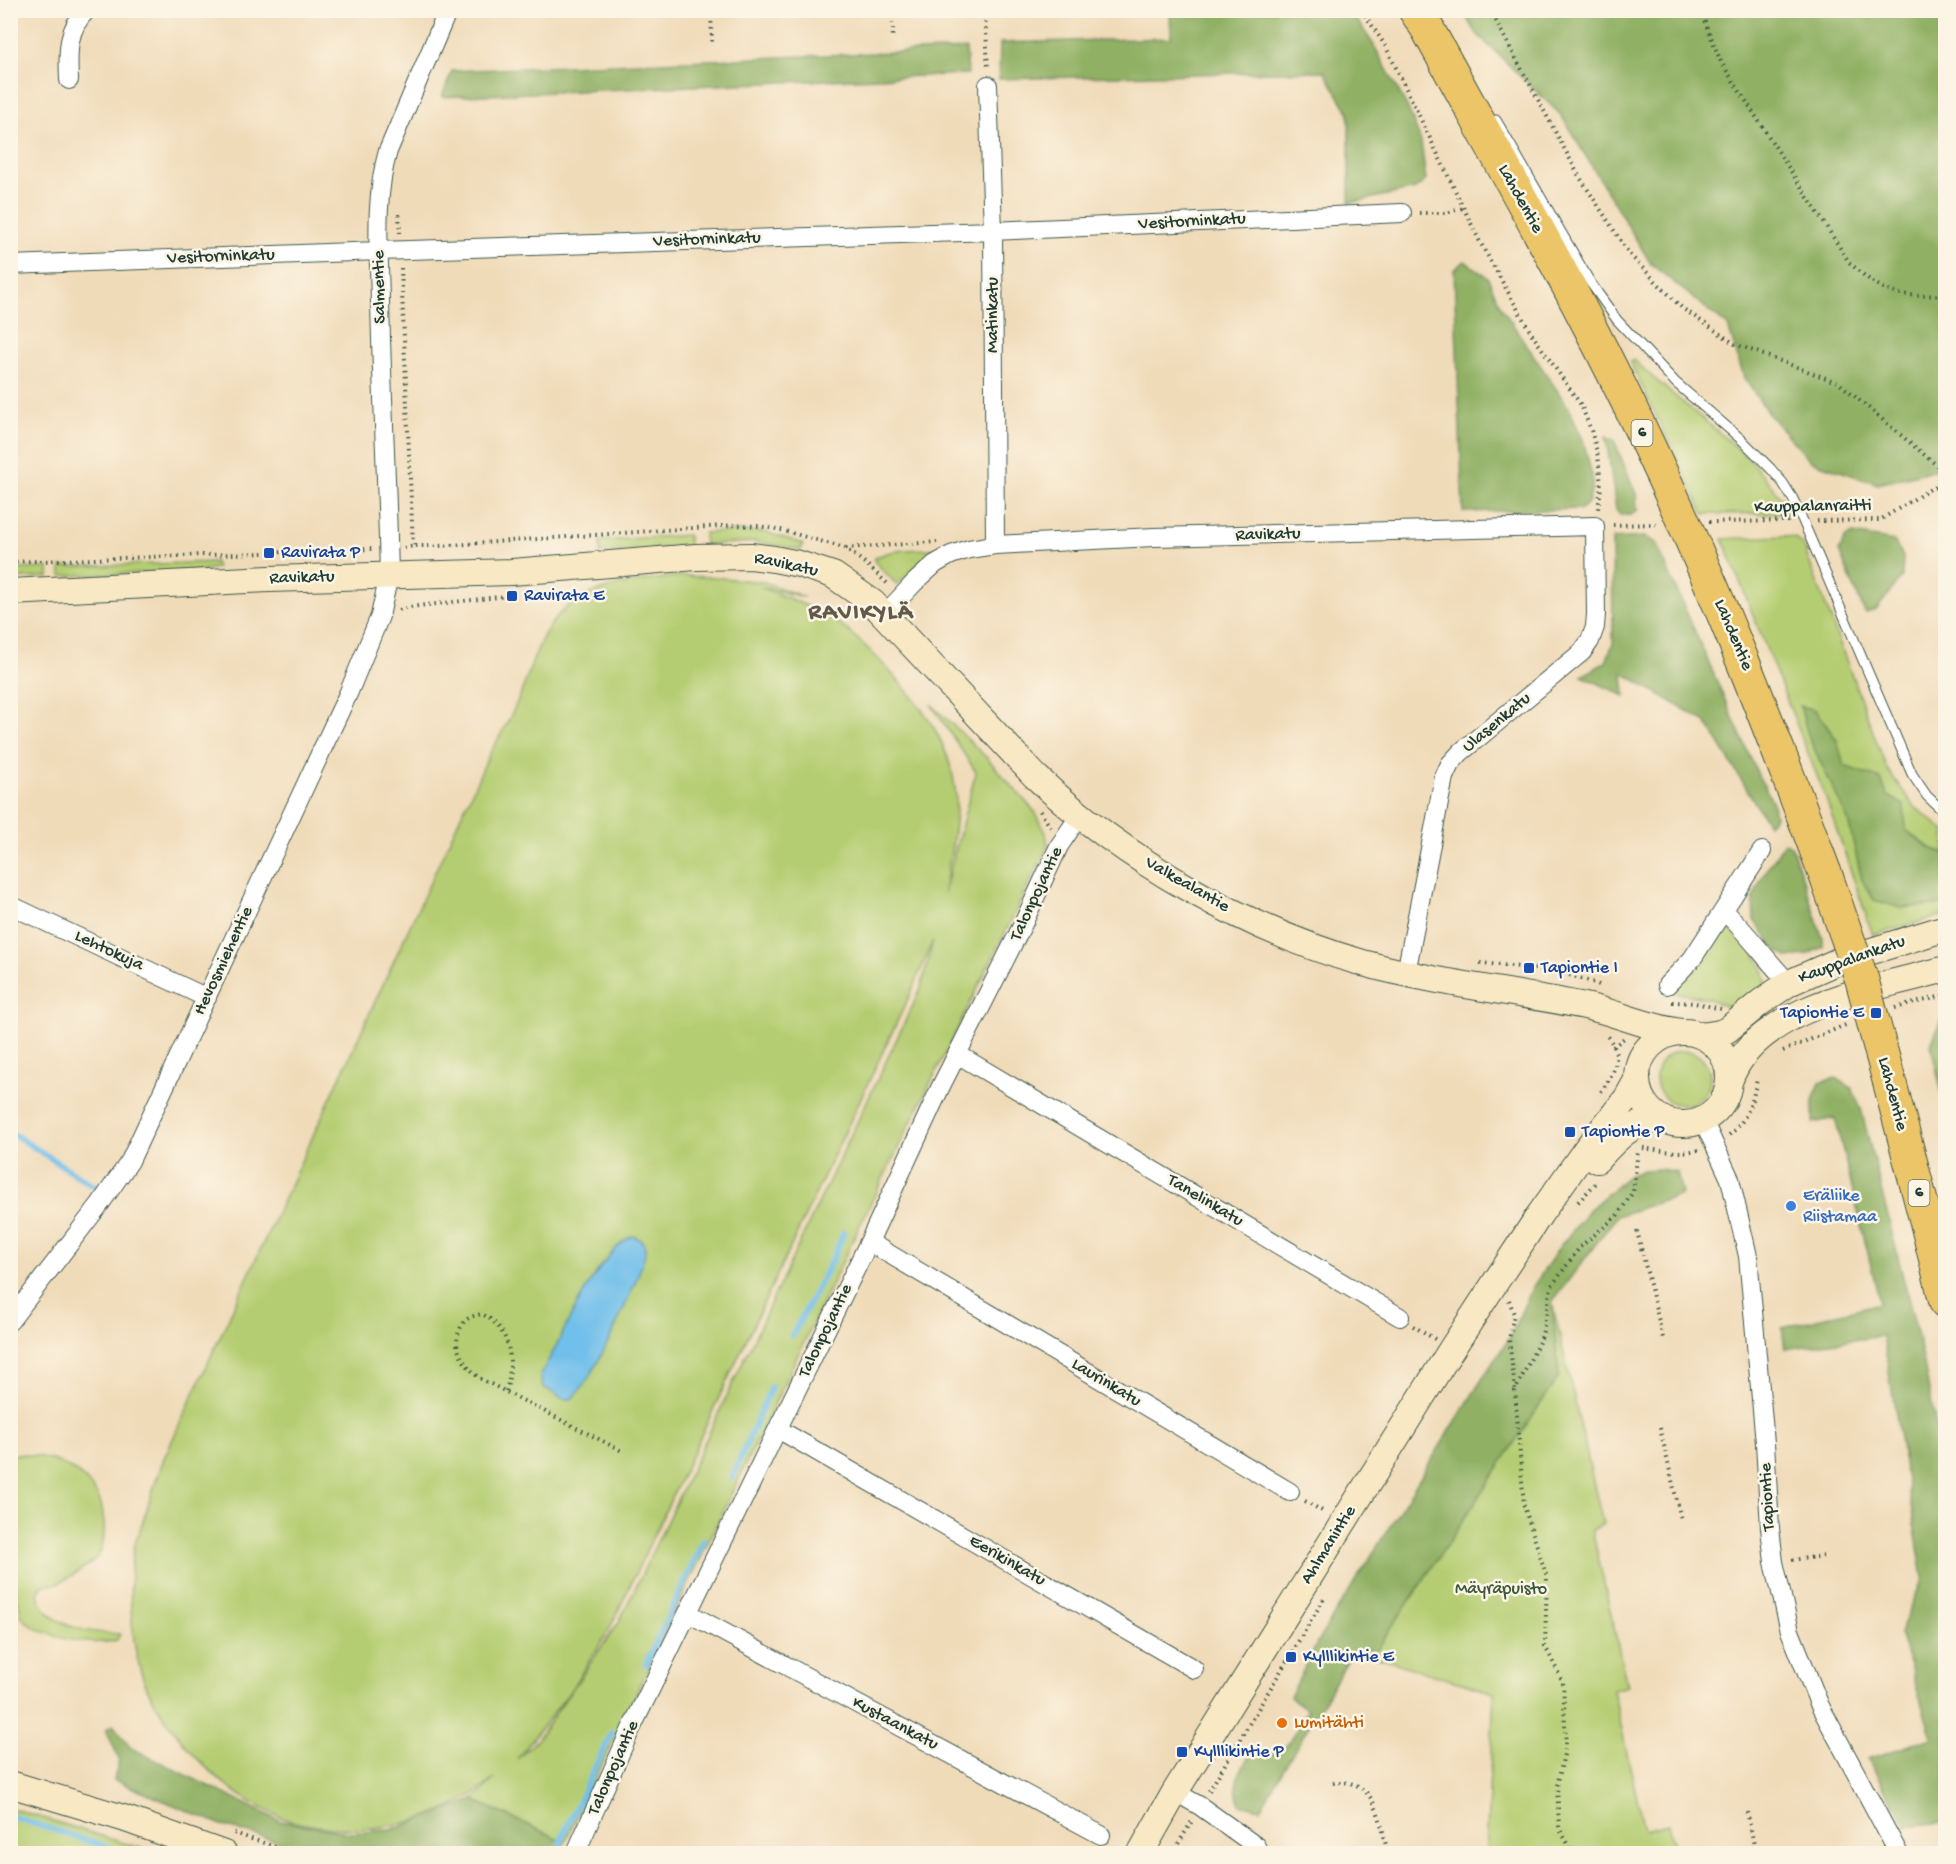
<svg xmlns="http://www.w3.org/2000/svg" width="1956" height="1864" font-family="'Gochi Hand',sans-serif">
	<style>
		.green { fill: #b5cd72; stroke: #6a8553; stroke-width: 1.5; fill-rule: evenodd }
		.forest { fill: #90b064; stroke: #58764c; stroke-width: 1.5 }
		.water { fill: #71bfeb; stroke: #487e90; stroke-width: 1.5 }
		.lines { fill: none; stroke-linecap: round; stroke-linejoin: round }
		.stream { stroke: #71bfeb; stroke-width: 6 }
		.lane-casing { stroke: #3e5548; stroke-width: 11 }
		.street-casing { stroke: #3e5548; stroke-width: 20 }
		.secondary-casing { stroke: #3e5548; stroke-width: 28 }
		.highway-casing { stroke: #3e5548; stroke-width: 35 }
		.path { stroke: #3e5548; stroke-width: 4; stroke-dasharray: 1.5 4.5; stroke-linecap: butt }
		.lane { stroke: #fff; stroke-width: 9 }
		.street { stroke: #fff; stroke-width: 18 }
		.secondary { stroke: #f8e8c3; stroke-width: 26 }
		.highway { stroke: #edc569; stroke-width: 33 }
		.highway-bridge-casing { stroke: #3e5548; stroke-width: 35; stroke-linecap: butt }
		.highway-bridge { stroke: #edc569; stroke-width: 33 }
		.transit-dot { fill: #1a4fb4; stroke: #fcf5e5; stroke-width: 2 }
		.shop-dot { fill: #3f7fe0; stroke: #fcf5e5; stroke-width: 2 }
		.food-dot { fill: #e8710a; stroke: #fcf5e5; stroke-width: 2 }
		.labels { text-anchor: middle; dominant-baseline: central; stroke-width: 5; stroke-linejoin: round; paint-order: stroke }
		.shield { fill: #fcf5e5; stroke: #617469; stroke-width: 1.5 }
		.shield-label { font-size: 16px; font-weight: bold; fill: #1f3d34 }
		.street-label { font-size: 18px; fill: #1f3d34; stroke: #fcf5e5 }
		.transit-label { font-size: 18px; fill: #164399; stroke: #fcf5e5; text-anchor: start }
		.shop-label { font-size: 18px; fill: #366cbe; stroke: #fcf5e5; text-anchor: start }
		.park-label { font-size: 18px; fill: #3d5a40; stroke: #fcf5e5 }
		.food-label { font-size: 18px; fill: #c56008; stroke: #fcf5e5; text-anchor: start }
		.district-label { font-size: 24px; font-weight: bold; letter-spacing: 1.5px; fill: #62594b; stroke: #fcf5e5 }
	</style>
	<rect width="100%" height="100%" fill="#fcf5e5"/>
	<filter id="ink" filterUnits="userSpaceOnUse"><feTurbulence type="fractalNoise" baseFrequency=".0167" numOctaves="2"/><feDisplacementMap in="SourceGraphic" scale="12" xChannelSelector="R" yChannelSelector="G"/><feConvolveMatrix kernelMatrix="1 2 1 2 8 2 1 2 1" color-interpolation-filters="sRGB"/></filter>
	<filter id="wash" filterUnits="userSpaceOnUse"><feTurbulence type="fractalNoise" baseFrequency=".008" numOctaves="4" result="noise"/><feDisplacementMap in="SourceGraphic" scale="24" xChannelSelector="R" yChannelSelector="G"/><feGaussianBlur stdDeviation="1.35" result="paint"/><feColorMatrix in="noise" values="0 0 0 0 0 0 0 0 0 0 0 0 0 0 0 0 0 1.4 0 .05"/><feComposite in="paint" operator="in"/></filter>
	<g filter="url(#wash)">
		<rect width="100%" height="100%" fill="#f0dbb9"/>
		<!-- green -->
		<path class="green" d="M1634,360c34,33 73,60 108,93 19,18 35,39 50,60l-88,1 -74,-152z
			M740,531l26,1 37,12 -2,6 -44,-8 -52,3 -1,-12z
			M688,535l1,11 -89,7v-12z
			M1784,536l11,2 8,7 84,224 27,37 31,25v84l-72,20 -48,-139 -102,-257z
			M935,549l-38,36 -22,-23v-4c18,-10 41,-8 60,-9z
			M215,562l2,6 -19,3 -137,5v-9z
			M49,568v9l-38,2v-10z
			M679,576l34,1 51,5 40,15 -43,-10c26,11 54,20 78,37 21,15 39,34 56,53 30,33 54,66 60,111 4,34 -6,71 -11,105l32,-121 -45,-68 56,54 48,54 11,21 2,13 -189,381 -294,615 -92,-42 22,-22c-49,42 -120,59 -183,47 -9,-2 -19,-2 -27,-6 -43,-18 -81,-48 -109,-86 -14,-19 -27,-36 -34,-58 -11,-32 -15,-94 -8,-127 2,-10 7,-20 10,-30 6,-20 13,-40 20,-60l325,-703c10,-18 22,-37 30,-57 15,-35 21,-76 57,-97 30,-18 69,-20 103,-25zM933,940l-12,48 -302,634 -82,118 -20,19 51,-65 41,-64 305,-644z
			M1727,930c5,2 11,2 14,5 12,11 24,33 25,49l-30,27 -26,-12 -37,-7c19,-20 34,-42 54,-62z
			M1656 1078a27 27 0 1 1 54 0a27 27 0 1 1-54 0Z
			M1552,1302l51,222 -11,6 35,156 -14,4 31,140 24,-6 7,29h-189l8,-160 -142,-43z
			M17,1454c32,1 65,13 81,43 5,8 5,18 6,27 1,11 -1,28 -9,35 -7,7 -26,19 -35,23 -5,3 -12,3 -18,4l-4,8c9,34 53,39 82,40l-3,6c-28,7 -74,-2 -95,-22l-11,-51v-112z
			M11,1808l145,45h-145z"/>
		<!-- forest -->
		<path class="forest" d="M1170,11h181l22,33 35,64 13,34 5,38 -11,9 -66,14v-90l-25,-42 -325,8 1,-36 171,-5z
			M1462,11h483v458h-7l-60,15 -67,-23 -41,-45 -26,-38 -16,-52 -77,-62 -90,-149 -84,-81z
			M966,49l2,25 -526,23 10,-26z
			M1465,261l23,17 13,29 68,101 14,32 10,39 -4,23 -8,7 -118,3 -9,-242z
			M1606,436l8,4 22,54 1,17 -6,4h-11l-4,-5z
			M1853,534l41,7 9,16 -1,20 -26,33 -11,3 -26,-62 6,-13z
			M1645,537l11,6 103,234 13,23 3,16 -7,8 -62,-102 -83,-49 2,23 -43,-20 24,-14 7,-19 -1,-104z
			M1800,706l15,4 22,30 7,26 37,13 6,16 17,10 2,25 23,17 16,7v50l-44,4 -27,-8 -12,-20 -14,-60 -39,-82z
			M1785,842l7,5 31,92v8l-17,8 -19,2 -12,-8 -21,-29 -1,-22 10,-23z
			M1945,1018v89l-14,-62 9,-23z
			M1836,1078l16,10 9,21 60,240 24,124v349l-38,4 -40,-67 65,-21 -32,-105 23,-55 -40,-242 -98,13 -3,-21 98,-25 -45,-185 -22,5v-23l7,-18z
			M1660,1169l17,3 5,23 -65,21 -65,86 7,74 -182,274 -24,1 -93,158 -20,-5c-9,-22 0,-32 11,-50h24l13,-10 20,-34 -18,-13 29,-58 172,-274 18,-26 23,-51 29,-43 30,-37 37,-32 15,-6z
			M113,1725l18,23 149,73 70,12 41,-3 82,-30 92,42 -5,12 -244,-1 -92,-27 -110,-46 5,-21 -13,-30z"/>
		<!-- water -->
		<path class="water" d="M634,1236c6,3 11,6 11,14 1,16 -42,104 -53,122 -5,9 -12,18 -19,26 -11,5 -20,-7 -30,-11l-3,-12c26,-42 38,-84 72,-122 6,-7 13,-15 22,-17z"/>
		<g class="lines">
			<!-- stream -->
			<path class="stream" d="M10,1132l87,56
				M792,1336l41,-78 11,-26
				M732,1478l39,-91
				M646,1664l58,-124
				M10,1816l119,38
				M558,1854l5,-19 49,-103"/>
		</g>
	</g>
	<g filter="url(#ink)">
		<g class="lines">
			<defs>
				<path id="lane" d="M1496,120l94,162 27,38 59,63 66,57 29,29 12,14 10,16 10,22 109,253 15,22 19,18"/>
				<path id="street" d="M69,80c-1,-26 -3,-51 18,-70
					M988,85l5,146 2,314
					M10,265l369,-14 614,-20 409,-18
					M885,614l29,-31 21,-19 16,-9 18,-6 26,-4 159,-8 441,-11 1,88 -1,13 -5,14 -8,11 -121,100 -11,12 -6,13 -38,196
					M10,905l197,93
					M1724,911c24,22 42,49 65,72
					M1667,985l25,-26 70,-108
					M957,1054l443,263
					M1703,1120l27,59 18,77 17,187 5,85 4,34 16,69 30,75 79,148
					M869,1242l421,250
					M10,1321l90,-117 30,-43 218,-467 32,-78 9,-41c-2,-91 -7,-182 -9,-274 -1,-50 -6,-102 8,-150l60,-141
					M778,1429l416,240
					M688,1613l413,222
					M1175,1792l25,14 56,40 2,8
					M584,1854l-7,-4 54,-121 238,-487 72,-156 81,-160 37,-80 21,-31"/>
				<path id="secondary" d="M10,592l259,-13 243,-7 184,-15 55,-1 23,3 25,5 34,11 40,28 162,173c88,83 211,154 328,187 73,20 148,28 222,43 33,7 63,22 96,26
					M1637 1078a46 46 0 1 1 92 0a46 46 0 1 1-92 0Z
					M1701,1036l19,-3 7,-3 34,-28 28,-19 47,-21 110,-34
					M1729,1082c25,-76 148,-94 217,-113
					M1597,1160c18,-20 35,-40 65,-41
					M10,1784l113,34 101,36
					M1140,1854l35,-62 276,-442 89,-136 47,-66 40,-50 10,-18"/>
				<path id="highway" d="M1415,10l12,18c76,139 156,277 223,421 66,139 122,283 176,427
					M1890,1084l37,140 19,78"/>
			</defs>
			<!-- lane casing -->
			<use href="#lane" class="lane-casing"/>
			<!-- street casing -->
			<use href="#street" class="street-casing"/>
			<!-- secondary casing -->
			<use href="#secondary" class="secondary-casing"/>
			<!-- highway casing -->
			<use href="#highway" class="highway-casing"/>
			<!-- path -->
			<path class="path" d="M711,10l1,33
				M892,10l1,28
				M985,10l3,59
				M1362,10l24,37 94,195 51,91 50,72 10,25 7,26 3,31 -3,22
				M1490,10l89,166 51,79 52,53 53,36 104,39 107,90
				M1700,10l21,52 128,200c36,34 49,35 97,33
				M1419,213h28l16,-5
				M399,214l1,19
				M401,268l12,278
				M1817,521l63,-1 52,-32 14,-2
				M1709,522l80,-1
				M1613,525l43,-1
				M404,548l9,-2h26l297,-21 23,1 22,4 64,18 20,15 24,22
				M846,548l91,-6
				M10,562l363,-13
				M399,610l10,-3 99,-11
				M1040,811l11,17
				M1480,963c39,4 82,6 119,22
				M1672,1002l23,1 26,6
				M1895,1008l51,-13
				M1613,1047l11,-9
				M1783,1051l65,-27
				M1601,1092c13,-20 24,-36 5,-57
				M1729,1135c18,-14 24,-34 28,-56
				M1643,1148c18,3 37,6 55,2
				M1578,1202l20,-21
				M1637,1231l26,107
				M1509,1300l5,14 -5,25 6,50
				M1413,1326l22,13
				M506,1391c8,-28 6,-62 -24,-77 -10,2 -18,4 -22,15 -9,21 5,35 19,49l145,74
				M1516,1403l8,103 23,71 -2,69 18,36 3,63 -9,41 2,42 15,26
				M1516,1404l-1,-13 27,-55 9,-49 29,-40 37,-31 16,-24 5,-42
				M1660,1428l21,91
				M1305,1501l19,11
				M1792,1560l31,-4
				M1333,1783c44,-7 47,39 55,71
				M1209,1791l116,-194
				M1747,1812l9,42
				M234,1833l62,21
				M1172,1854l20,-33"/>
			<!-- lane -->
			<use href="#lane" class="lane"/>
			<!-- street -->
			<use href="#street" class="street"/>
			<!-- secondary -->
			<use href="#secondary" class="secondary"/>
			<!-- highway -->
			<use href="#highway" class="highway"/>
			<defs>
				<path id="highway-bridge" d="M1826,876l36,104 28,104"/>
			</defs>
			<!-- highway-bridge casing -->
			<use href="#highway-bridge" class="highway-bridge-casing"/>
			<!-- highway-bridge -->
			<use href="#highway-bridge" class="highway-bridge"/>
		</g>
	</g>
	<!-- markers -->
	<g class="transit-dot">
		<rect x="263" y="547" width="12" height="12" rx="3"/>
		<rect x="506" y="590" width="12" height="12" rx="3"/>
		<rect x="1523" y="962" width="12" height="12" rx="3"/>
		<rect x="1870" y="1007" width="12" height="12" rx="3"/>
		<rect x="1564" y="1126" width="12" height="12" rx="3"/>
		<rect x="1285" y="1651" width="12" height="12" rx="3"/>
		<rect x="1176" y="1746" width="12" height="12" rx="3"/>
	</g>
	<circle class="shop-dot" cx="1791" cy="1206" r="6"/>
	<circle class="food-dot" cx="1282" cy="1723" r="6"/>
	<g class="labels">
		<!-- shield labels -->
		<g class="shield">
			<rect x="1631.5" y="420" width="21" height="26" rx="4.5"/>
			<rect x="1908.5" y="1180" width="21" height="26" rx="4.5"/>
		</g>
		<g class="shield-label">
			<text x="1642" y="433">6</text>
			<text x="1919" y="1193">6</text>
		</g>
		<!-- street labels -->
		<g class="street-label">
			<text transform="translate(1520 199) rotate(61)">Lahdentie</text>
			<text transform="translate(1192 222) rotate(-3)">Vesitorninkatu</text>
			<text transform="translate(707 240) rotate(-2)">Vesitorninkatu</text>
			<text transform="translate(221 257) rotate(-2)">Vesitorninkatu</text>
			<text transform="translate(380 287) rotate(-91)">Salmentie</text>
			<text transform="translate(993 315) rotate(-90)">Matinkatu</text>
			<text transform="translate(1813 507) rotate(-1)">Kauppalanraitti</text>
			<text transform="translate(1268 535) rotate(-2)">Ravikatu</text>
			<text transform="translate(786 565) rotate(12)">Ravikatu</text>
			<text transform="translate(302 578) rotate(-2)">Ravikatu</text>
			<text transform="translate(1733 635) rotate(67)">Lahdentie</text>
			<text transform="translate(1497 723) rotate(-40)">Ulasenkatu</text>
			<text transform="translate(1187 885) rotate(30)">Valkealantie</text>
			<text transform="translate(1037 894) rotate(-65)">Talonpojantie</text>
			<text transform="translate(109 951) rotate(25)">Lehtokuja</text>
			<text transform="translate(1852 960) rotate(-20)">Kauppalankatu</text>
			<text transform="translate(224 961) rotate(-65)">Hevosmiehentie</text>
			<text transform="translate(1892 1094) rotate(75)">Lahdentie</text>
			<text transform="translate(1205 1201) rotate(31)">Tanelinkatu</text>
			<text transform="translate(826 1331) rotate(-64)">Talonpojantie</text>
			<text transform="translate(1106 1383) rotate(31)">Laurinkatu</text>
			<text transform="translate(1768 1497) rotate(-93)">Tapiontie</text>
			<text transform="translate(1329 1545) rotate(-58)">Ahlmanintie</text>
			<text transform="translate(1007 1561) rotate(30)">Eerikinkatu</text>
			<text transform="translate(895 1724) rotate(28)">Kustaankatu</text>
			<text transform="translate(614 1768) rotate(-66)">Talonpojantie</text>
		</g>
		<!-- transit labels -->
		<g class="transit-label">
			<text x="281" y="553">Ravirata P</text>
			<text x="524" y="596">Ravirata E</text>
			<text x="1541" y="968">Tapiontie I</text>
			<text x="1864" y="1013" text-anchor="end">Tapiontie E</text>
			<text x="1582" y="1132">Tapiontie P</text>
			<text x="1303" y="1657">Kylllikintie E</text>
			<text x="1194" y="1752">Kylllikintie P</text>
		</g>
		<!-- shop labels -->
		<g class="shop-label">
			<text x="1803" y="1196">Eräliike<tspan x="1803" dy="21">Riistamaa</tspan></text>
		</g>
		<!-- park labels -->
		<g class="park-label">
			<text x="1501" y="1589">Mäyräpuisto</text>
		</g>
		<!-- food labels -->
		<g class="food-label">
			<text x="1294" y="1723">Lumitähti</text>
		</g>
		<!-- district labels -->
		<g class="district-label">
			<text x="861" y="613">RAVIKYLÄ</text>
		</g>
	</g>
	<!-- margin -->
	<rect width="1956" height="1864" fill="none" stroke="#fcf5e5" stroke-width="36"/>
</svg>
